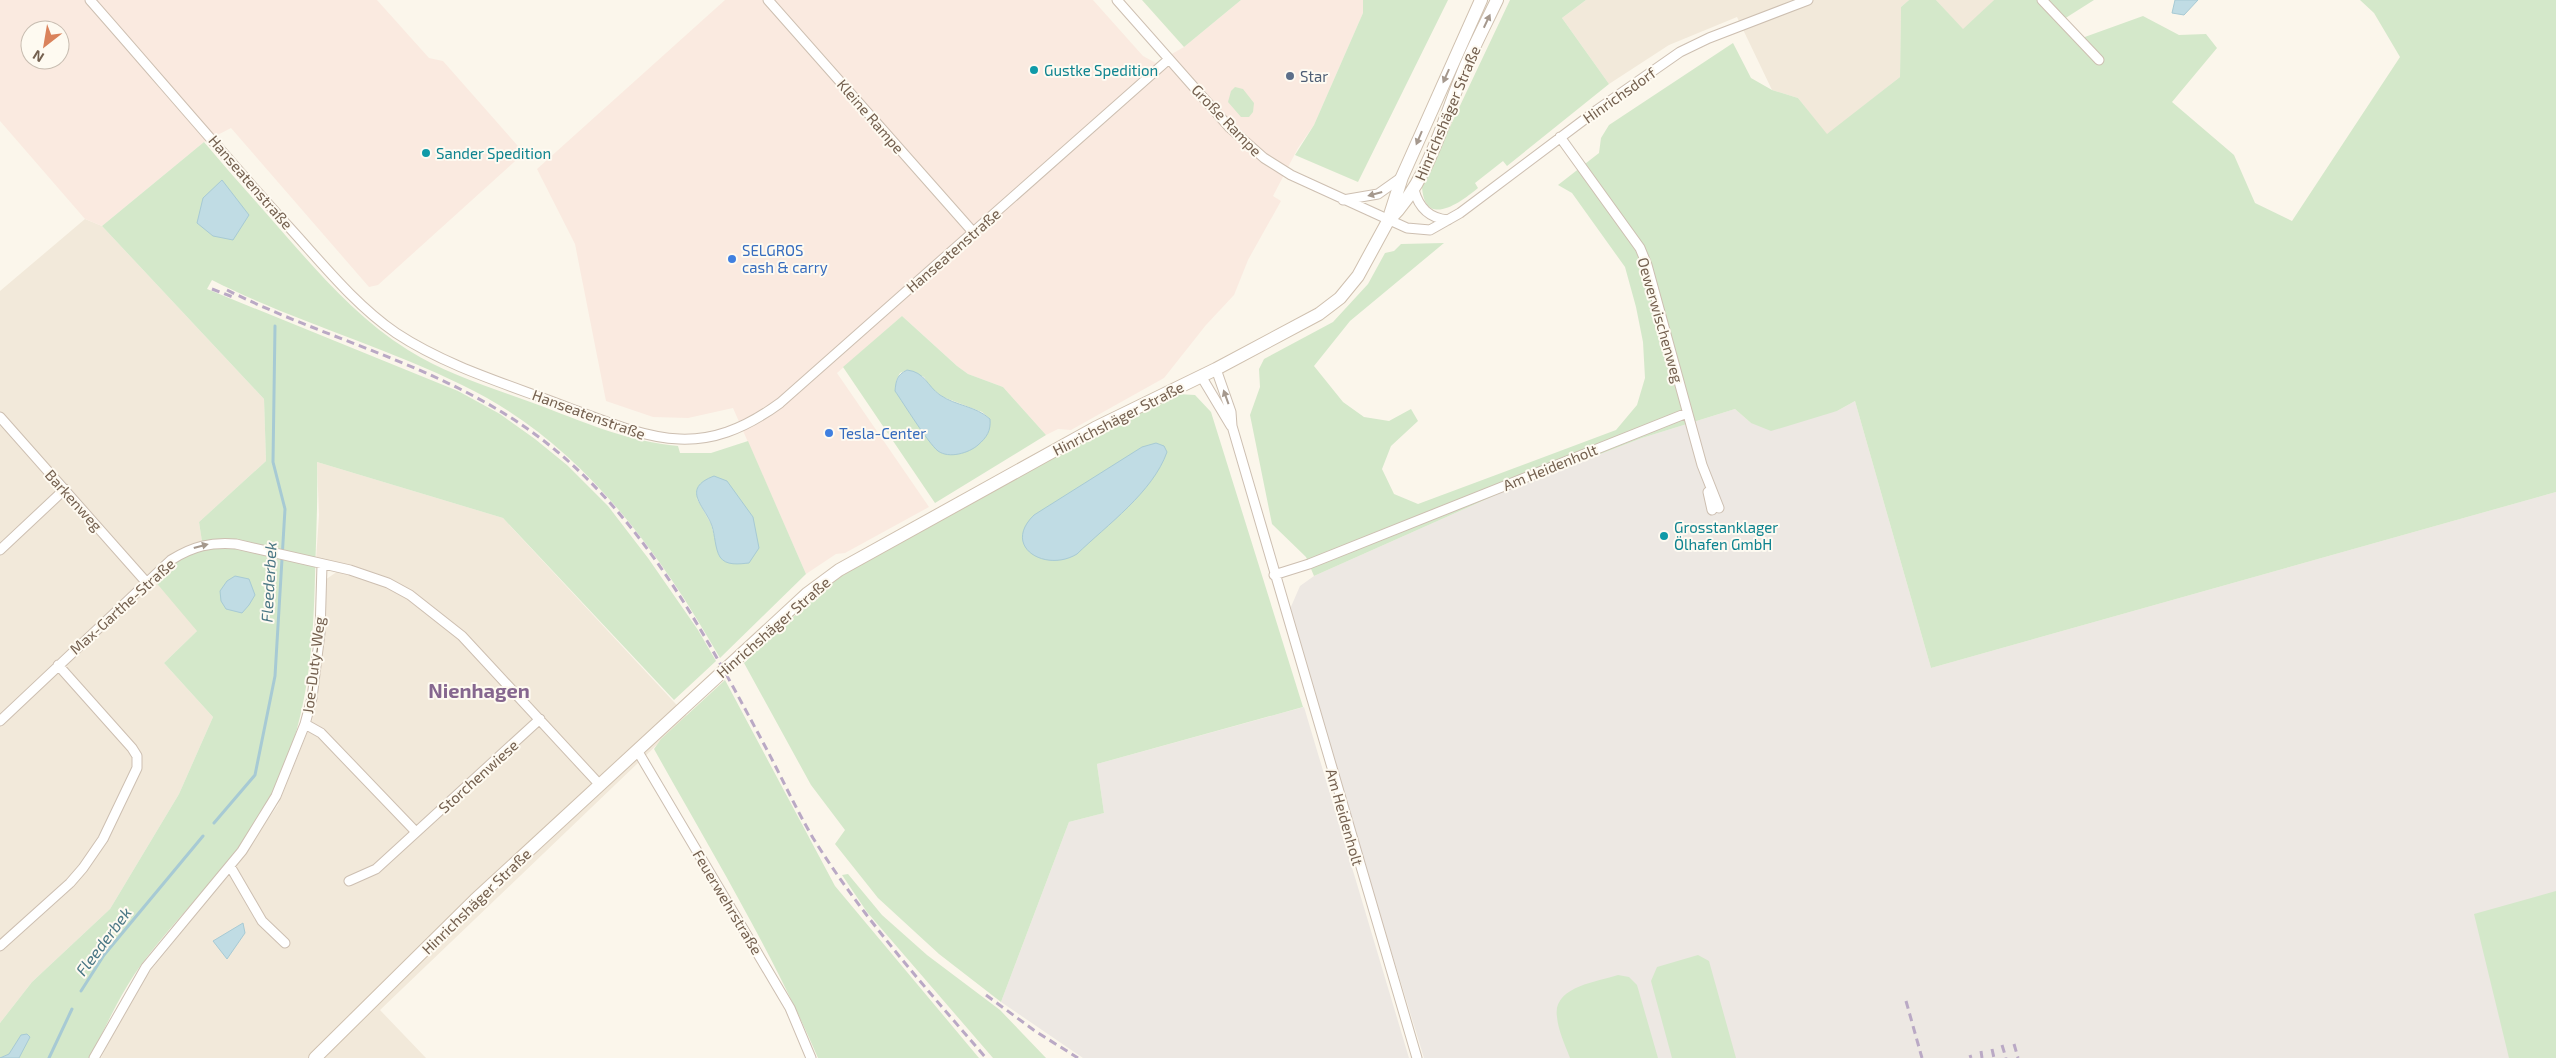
<svg xmlns="http://www.w3.org/2000/svg" width="2556" height="1058" font-family="'Exo 2',sans-serif">
	<style>
		.residential { fill: #f2e9da }
		.commercial { fill: #faeae0; fill-rule: evenodd }
		.industrial { fill: #ede8e3 }
		.green { fill: #d4e8ca; fill-rule: evenodd }
		.water { fill: #c0dce4; stroke: #a7cad4 }
		.lines { fill: none; stroke-linecap: round; stroke-linejoin: round }
		.stream { stroke: #a7cad4; stroke-width: 3 }
		.street-casing { stroke: #cdbfb1; stroke-width: 11 }
		.secondary-casing { stroke: #cfc0af; stroke-width: 14 }
		.street { stroke: #fff; stroke-width: 9 }
		.secondary { stroke: #fff; stroke-width: 12 }
		.rail { stroke: #baa9c5; stroke-width: 3; stroke-dasharray: 8 5; stroke-linecap: butt }
		.oneway { fill: #a5988d }
		.culture-dot { fill: #0f9aa8; stroke: #fefaf1; stroke-width: 2 }
		.service-dot { fill: #5c6f8a; stroke: #fefaf1; stroke-width: 2 }
		.shop-dot { fill: #3f7fe0; stroke: #fefaf1; stroke-width: 2 }
		.labels { text-anchor: middle; dominant-baseline: central; stroke-width: 4; stroke-linejoin: round; paint-order: stroke }
		.culture-label { font-size: 15px; fill: #0d838f; stroke: #fefaf1; text-anchor: start }
		.service-label { font-size: 15px; fill: #4e5e75; stroke: #fefaf1; text-anchor: start }
		.street-label { font-size: 15px; fill: #74604f; stroke: #fefaf1 }
		.shop-label { font-size: 15px; fill: #366cbe; stroke: #fefaf1; text-anchor: start }
		.water-label { font-size: 16px; font-style: italic; fill: #4b7785; stroke: #fefaf1 }
		.district-label { font-size: 20px; font-weight: bold; fill: #86678f; stroke: #fefaf1 }
	</style>
	<rect width="100%" height="100%" fill="#fbf6eb"/>
	<!-- residential -->
	<path class="residential" d="M1586,0h323l-8,7 -1,70 -73,58 -29,-37 -26,-8 -35,-73 -68,28 -60,39 -47,-66z
		M1936,0h58l-31,30z
		M85,219l17,7 162,173 2,62 -67,61 4,26 -6,83 -33,32 49,54 -34,77 -69,115 -78,73 -32,41v-732z
		M317,462l186,56 184,198 -307,294 46,48h-325l22,-45 24,-38 88,-108 43,-62 34,-84 11,-72v-61l2,-8 13,-9 -22,-11 3,-45z"/>
	<!-- commercial -->
	<path class="commercial" d="M0,0h377l52,58 14,3 81,92 -146,132 -9,2 -138,-159 -27,14 -102,84 -17,-7 -85,-98zM30,30h30v30h-30z
		M725,0h368l50,56 13,7 28,-16 57,-47h122v13l-49,112 -16,23 -25,48 8,5 -33,59 -14,35 -28,30 -42,53 -93,52 -13,-1 -12,6 -43,-48 -35,-13 -11,-8 -55,-50 -65,57 92,134 -84,46 -9,1 -30,20 -73,-166 -45,10 -35,-1 -47,-16 -31,-157 -38,-75z"/>
	<!-- industrial -->
	<path class="industrial" d="M1855,401l76,267 625,-176v566h-1132l-111,-362 -23,-87 10,-23 14,-10 193,-86 135,-52 93,-29 16,14 86,-12z
		M1304,707l105,351h-326l-82,-56 68,-180 35,-9 -7,-49z"/>
	<!-- green -->
	<path class="green" d="M1142,0h99l-57,47z
		M1363,0h85l-90,182 -63,-27 19,-30 49,-112z
		M1510,0h76l-24,18 47,66 -102,82 -4,-5 -28,22 3,5c-18,15 -54,41 -56,-2z
		M1909,0h27l27,29 31,-29h100l-30,19 18,19 61,-22 36,19 27,-1 11,14 -45,54 62,53 21,48 37,18 108,-164 -26,-44 -14,-13h196v492l-625,176 -76,-267 -18,10 -66,20 -20,-8 -16,-14 -93,29 -135,52 -193,86 -8,-19 -34,-33 -22,-109 10,-28 -1,-18 5,-10 69,-37 35,-38 17,-31 9,-2 7,-7 43,-1 -94,78 -36,45 29,36 21,15 25,4 22,-12 7,12 -27,25 -9,23 12,25 24,10 198,-74 21,-25 8,-27 -2,-36 -7,-35 -11,-40 -53,-74 -14,-8 41,-32 2,-15 8,-13 124,-82 18,35 21,12 26,8 29,36 73,-57 1,-70z
		M1235,87l8,2 11,14 -1,9 -4,5h-8l-13,-15 3,-11z
		M204,142c27,32 55,63 82,94 37,42 74,84 122,114 41,26 91,40 136,57 44,17 87,35 134,39l2,7h31l37,-12 58,133 -86,84c-63,-110 -141,-217 -258,-273 -81,-40 -169,-64 -250,-105l-5,9 251,102 42,23 35,25 32,26 41,41 40,52 50,72 18,31 -42,39 -171,-182 -186,-56c1,38 -1,75 -2,113 -2,93 -11,176 -64,256 -35,51 -82,93 -117,144 -17,26 -30,55 -44,83h-90v-35l32,-41 78,-73 69,-115 34,-77 -49,-54 33,-32 -43,-51 29,-24 20,-8 -4,-26 67,-61 -2,-62 -162,-173zM696,497l53,66 -29,-6 -9,-33z
		M902,316l55,50 11,8 35,13 43,48 -111,68 -92,-136zM907,370l17,7 7,11 12,9 39,15 8,7 -94,-38 4,-8z
		M1177,394l18,1 16,17 92,295 -206,57 7,49 -35,9 -68,180 -62,-48 -61,-56 -43,-54 10,-14 -34,-45 -67,-122 68,-64 33,-26 253,-140z
		M725,680l110,206 144,172h-161c-46,-107 -107,-207 -164,-309l7,-10z
		M848,874l34,41 45,40 73,55 46,48h-53l-126,-146 -25,-37z
		M2556,891v167h-47l-35,-144z
		M1698,955l11,6 27,97h-64l-21,-77 6,-14z
		M1618,975l11,2 8,8 21,73h-88c-5,-13 -12,-28 -13,-41 -5,-30 39,-35 61,-42z"/>
	<!-- water -->
	<path class="water" d="M2175,0h23l-14,15 -12,-2z
		M222,180l27,35 -16,25 -20,-4 -16,-13 6,-25z
		M907,370c18,2 20,16 33,25 16,11 36,11 50,24 1,12 -3,18 -12,26 -9,8 -29,14 -40,6 -10,-8 -34,-47 -43,-60 1,-11 2,-16 12,-21z
		M1156,443l8,3 3,6c-14,40 -60,73 -90,102 -31,19 -76,-7 -43,-39l108,-68z
		M714,476l13,5 26,36 6,31 -10,15c-10,1 -23,3 -29,-6 -5,-8 -5,-22 -8,-31 -7,-20 -32,-37 2,-50z
		M235,576l14,3 6,16 -6,10 -7,8 -16,-4 -5,-8 -1,-10 7,-10z
		M243,923l2,10 -18,26 -14,-18z
		M27,1034l3,3 -11,21h-19l9,-4 12,-19z"/>
	<g class="lines">
		<!-- stream -->
		<path class="stream" d="M214,823l41,-48 20,-99 10,-167 -12,-47 2,-136
			M81,991l23,-36 99,-119
			M49,1058l23,-49"/>
		<defs>
			<path id="street" d="M90,0c66,75 131,152 198,226 34,37 66,78 108,107 53,35 117,53 176,76 82,31 130,51 208,-6l389,-344
				M768,0l205,232
				M1117,0l113,128 34,30 27,17 116,53 23,2 30,-17 137,-103 83,-58 29,-14 99,-38
				M2042,0l57,60
				M1560,137l80,111 7,17 55,200 17,43
				M1414,190c5,18 15,28 34,30
				M1343,200l35,-6 24,-17
				M1216,369l15,43 1,14 185,632
				M1201,376l30,50
				M0,417l147,166
				M1708,492l4,18
				M0,550l65,-61
				M1274,575l35,-11 378,-151
				M0,721l171,-161c22,-14 40,-18 65,-16l114,26 38,13 22,12 52,41 138,149
				M305,724l16,9 95,99
				M637,750l153,258 21,50
				M230,866l32,55 23,22
				M349,881l27,-12 164,-150
				M0,946l70,-63 13,-15 20,-29 34,-71v-12l-5,-8 -74,-83
				M94,1058l52,-91 96,-116 34,-55 29,-72 7,-26 8,-65 2,-68"/>
			<path id="secondary" d="M1388,221c42,-41 56,-105 79,-158 9,-21 20,-42 30,-63
				M315,1058l160,-158 333,-307 31,-23 256,-142 121,-59 103,-55 21,-16 18,-22 30,-55 14,-44 79,-177"/>
		</defs>
		<!-- street casing -->
		<use href="#street" class="street-casing"/>
		<!-- secondary casing -->
		<use href="#secondary" class="secondary-casing"/>
		<!-- street -->
		<use href="#street" class="street"/>
		<!-- secondary -->
		<use href="#secondary" class="secondary"/>
		<!-- rail -->
		<path class="rail" d="M212,289l21,8
			M227,290c102,51 216,76 309,145 106,78 169,199 230,313 16,30 30,61 47,90 50,80 112,149 173,220
			M986,995l49,36 43,27
			M1906,1001l16,57
			M2014,1044l4,14
			M2002,1045l4,13
			M1992,1049l2,9
			M1981,1051l1,7
			M1970,1055l1,3"/>
	</g>
	<!-- one-way arrows -->
	<defs><path id="oneway-solid" d="M-6-.8H1V-3.2L6.5 0L1 3.2V.8H-6Z" transform="scale(1.25)"/></defs>
	<g class="oneway">
		<use href="#oneway-solid" transform="translate(1487 21) rotate(-65)"/>
		<use href="#oneway-solid" transform="translate(1446 76) rotate(114)"/>
		<use href="#oneway-solid" transform="translate(1419 138) rotate(113)"/>
		<use href="#oneway-solid" transform="translate(1375 194) rotate(165)"/>
		<use href="#oneway-solid" transform="translate(1226 397) rotate(-110)"/>
		<use href="#oneway-solid" transform="translate(201 546) rotate(-15)"/>
	</g>
	<!-- markers -->
	<g class="culture-dot">
		<circle cx="1034" cy="70" r="5"/>
		<circle cx="426" cy="153" r="5"/>
		<circle cx="1664" cy="536" r="5"/>
	</g>
	<circle class="service-dot" cx="1290" cy="76" r="5"/>
	<g class="shop-dot">
		<circle cx="732" cy="259" r="5"/>
		<circle cx="829" cy="433" r="5"/>
	</g>
	<g class="labels">
		<!-- culture labels -->
		<g class="culture-label">
			<text x="1044" y="70">Gustke Spedition</text>
			<text x="436" y="153">Sander Spedition</text>
			<text x="1674" y="527">Grosstanklager<tspan x="1674" dy="17">Ölhafen GmbH</tspan></text>
		</g>
		<!-- service labels -->
		<g class="service-label">
			<text x="1300" y="76">Star</text>
		</g>
		<!-- street labels -->
		<g class="street-label">
			<text transform="translate(1619 95) rotate(-35)">Hinrichsdorf</text>
			<text transform="translate(1447 113) rotate(-67)">Hinrichshäger Straße</text>
			<text transform="translate(871 116) rotate(49)">Kleine Rampe</text>
			<text transform="translate(1227 120) rotate(46)">Große Rampe</text>
			<text transform="translate(251 182) rotate(49)">Hanseatenstraße</text>
			<text transform="translate(953 250) rotate(-41)">Hanseatenstraße</text>
			<text transform="translate(1661 320) rotate(74)">Oewerwischenweg</text>
			<text transform="translate(589 414) rotate(20)">Hanseatenstraße</text>
			<text transform="translate(1118 418) rotate(-27)">Hinrichshäger Straße</text>
			<text transform="translate(1550 467) rotate(-22)">Am Heidenholt</text>
			<text transform="translate(74 500) rotate(48)">Barkenweg</text>
			<text transform="translate(122 606) rotate(-42)">Max-Garthe-Straße</text>
			<text transform="translate(773 627) rotate(-41)">Hinrichshäger Straße</text>
			<text transform="translate(313 665) rotate(-83)">Joe-Duty-Weg</text>
			<text transform="translate(478 776) rotate(-42)">Storchenwiese</text>
			<text transform="translate(1345 817) rotate(74)">Am Heidenholt</text>
			<text transform="translate(476 901) rotate(-44)">Hinrichshäger Straße</text>
			<text transform="translate(728 902) rotate(59)">Feuerwehrstraße</text>
		</g>
		<!-- shop labels -->
		<g class="shop-label">
			<text x="742" y="250">SELGROS<tspan x="742" dy="17">cash &amp; carry</tspan></text>
			<text x="839" y="433">Tesla-Center</text>
		</g>
		<!-- water labels -->
		<g class="water-label">
			<text transform="translate(268 582) rotate(-87)">Fleederbek</text>
			<text transform="translate(103 941) rotate(-53)">Fleederbek</text>
		</g>
		<!-- district labels -->
		<g class="district-label">
			<text x="479" y="690">Nienhagen</text>
		</g>
	</g>
	<!-- north arrow -->
	<g transform="translate(45 45) rotate(211)"><circle r="24" fill="#fefaf1" stroke="#c7bcb0"/>
	<path d="M0-4L9 19L0 12L-9 19Z" fill="#da825b"/>
	<text y="-8" font-size="14" font-weight="bold" text-anchor="middle" fill="#74604f">N</text>
	</g>
</svg>
